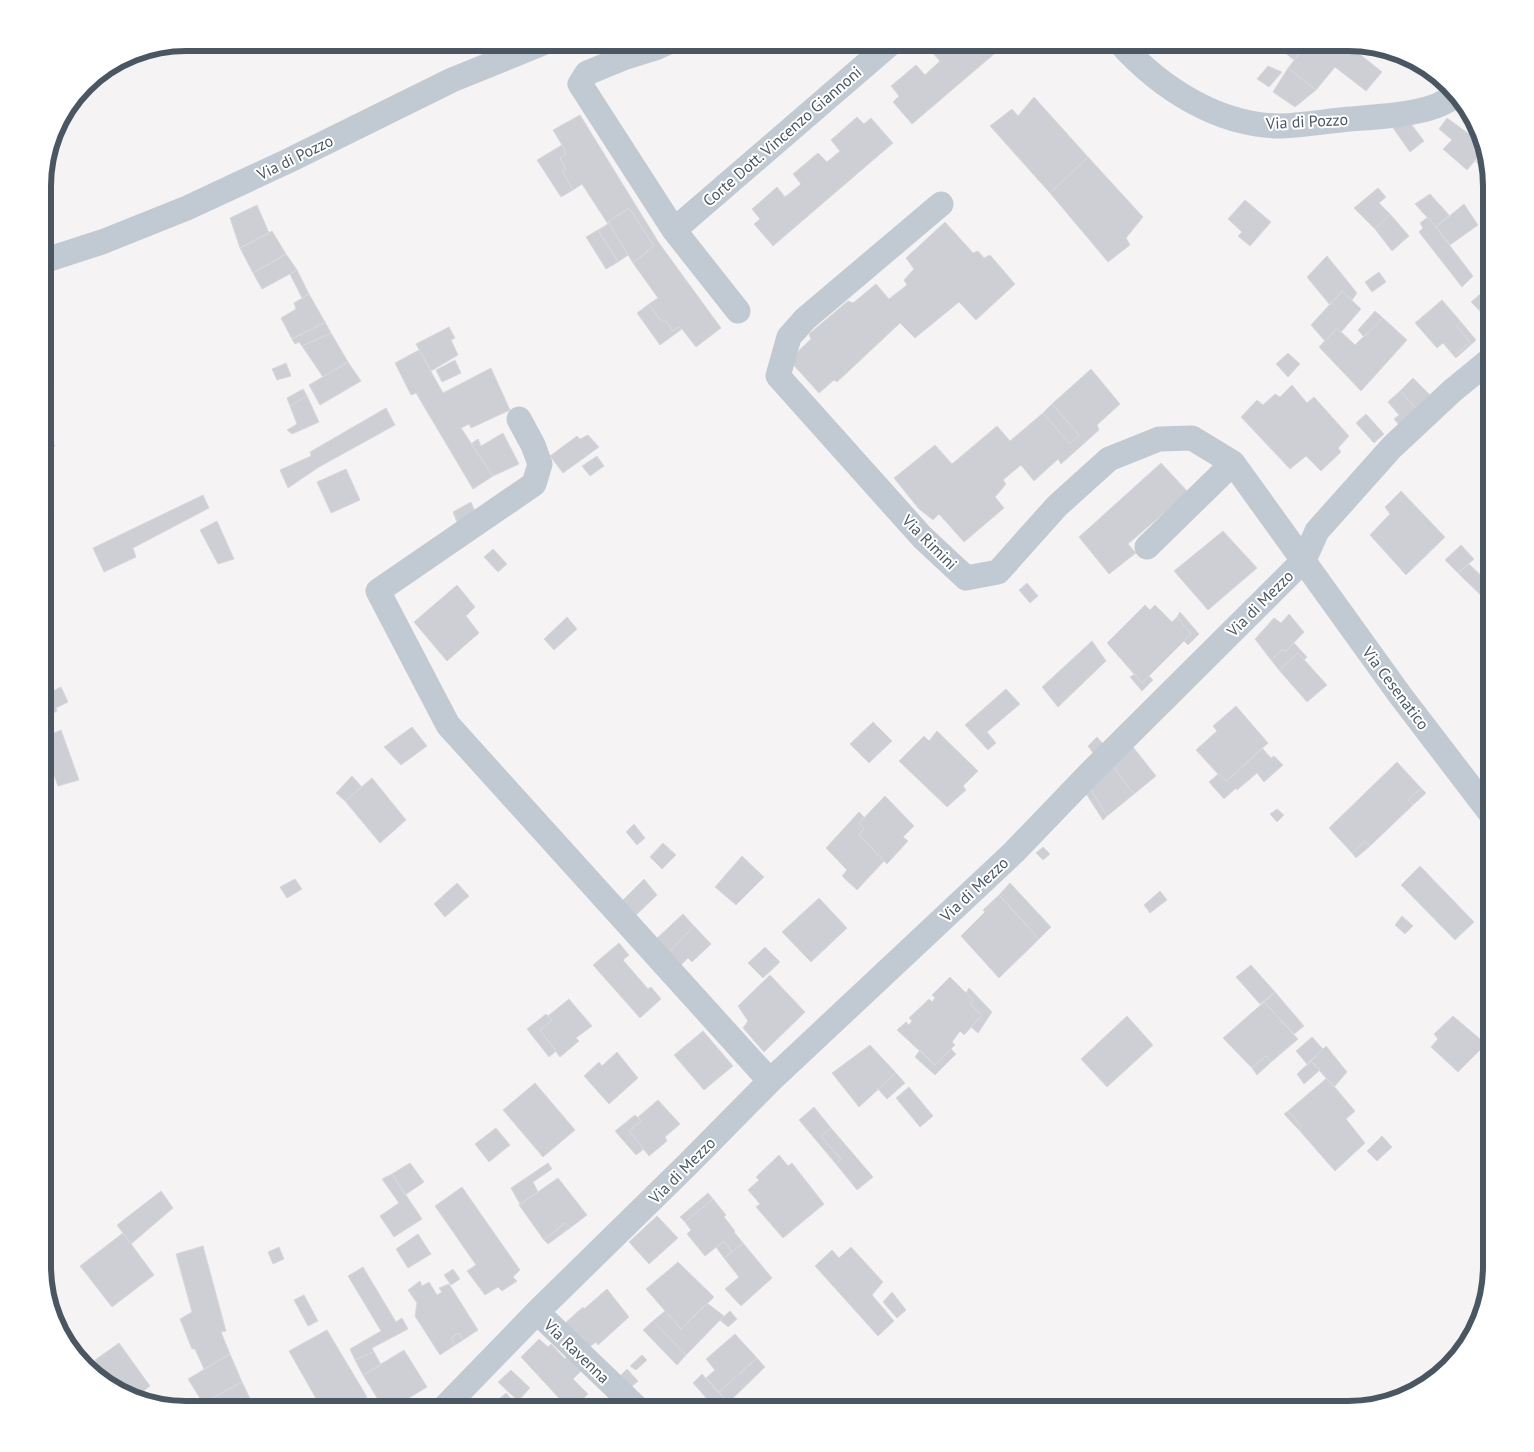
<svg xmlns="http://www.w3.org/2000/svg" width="1534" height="1452" font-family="'PT Sans',sans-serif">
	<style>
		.building { fill: #cdcfd5; stroke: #d7d9de }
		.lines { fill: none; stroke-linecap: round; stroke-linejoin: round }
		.minor { stroke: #c1cad2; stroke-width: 25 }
		.labels { text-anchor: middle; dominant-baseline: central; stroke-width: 4; stroke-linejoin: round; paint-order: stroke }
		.street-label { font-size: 16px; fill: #4a5661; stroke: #fff }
		.rim { fill: none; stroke: #4a5661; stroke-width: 6 }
	</style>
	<rect width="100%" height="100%" fill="#f5f3f3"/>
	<!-- building -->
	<path class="building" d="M943,43h64l-95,81 -19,-22 6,-6 -8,-10 25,-21 9,10 15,-14 -8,-9z
		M1254,43h19l-8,9z
		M1273,43h35l-14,17z
		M1308,43h38l36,29 -16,19 -31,-24 -19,23 -28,-22z
		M1268,66l14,6 -13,15 -12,-8z
		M1288,68l28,22 -21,17 -22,-15z
		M1034,97l54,60 -38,36 -60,-67 22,-17 6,7z
		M1467,111l13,20 -17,-14z
		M580,115l79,128 62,85 -25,19 -14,-18 -3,-2 -6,4 -8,-11 -3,2 -13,-18 9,-6 -25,-35 21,-17 -25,-38 -21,14 20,33 -10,7 -20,-32 10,-6 -26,-40 -9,6 -11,-19 4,-2 -6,-11 6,-4 -4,-9 -9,-15z
		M857,117l7,7 7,-6 22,25 -120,103 -19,-22 6,-5 -8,-10 25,-22 8,10 16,-13 -8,-10 25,-21 9,9 13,-11 -9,-11z
		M1447,118l33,24 3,-2 2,9 -18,21 -24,-21 9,-9 -13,-11z
		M1408,120l16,21 -14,11 -17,-24z
		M562,145l4,9 -6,4 6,11 -4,2 11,19 -12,7 -24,-37z
		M1485,149l6,25 -15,-12z
		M1088,157l55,60 -17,21 4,7 -22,17 -58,-69z
		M1378,188l8,9 -7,6 11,11 -15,15 -21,-21z
		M1430,194l19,21 -13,12 -21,-23z
		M1245,200l26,22 -21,24 -12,-10 4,-4 -14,-13z
		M1464,204l14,21 -28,20 -14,-18z
		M257,205l12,28 -29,15 -10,-30z
		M629,208l25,38 -21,17 -25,-41z
		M1390,214l19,22 -17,15 -17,-22z
		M1428,217l45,59 -11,11 -43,-55 4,-4 -3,-5z
		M945,222l28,31 5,-2 6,7 6,-3 25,29 -39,36 -17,-18 -44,36 -15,-15 -63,59 -3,-2 -15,13 -30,-33 22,-21 -2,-5 39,-33 5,2 23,-19 13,15 18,-14 -3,-5 10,-11 -8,-11z
		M598,230l20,32 -12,7 -20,-32z
		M272,231l14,23 -33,19 -13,-25z
		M286,254l11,16 -35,19 -9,-16z
		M1327,256l30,37 -5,7 -10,-9 -12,14 -23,-28z
		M297,270l12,24 -7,4 -12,-24z
		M1379,272l7,10 -14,10 -7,-10z
		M1491,285v15l-12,10 -8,-8z
		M1342,291l19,18 -20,23 -4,-4 -12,13 -14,-16z
		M309,294l16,28 -33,17 -11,-21 15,-9 -2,-6z
		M1442,300l19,22 -4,4 13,16 -16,14 -11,-13 -6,5 -22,-25z
		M1491,300v25l-12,-15z
		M649,304l13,18 3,-2 8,11 6,-4 3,2 -22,16 -23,-32z
		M1375,311l8,7 -19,19 -6,-7z
		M1383,318l24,22 -46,51 -42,-44 18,-19 18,17z
		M325,322l6,11 -29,13 -3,-4 -4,2 -3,-5z
		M1461,322l15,18 -20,18 -2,-2 16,-14 -13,-16z
		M449,327l6,11 -4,2 7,15 -27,16 -15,-27z
		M331,333l17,29 -25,15 -21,-31z
		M419,350l24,43 48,-25 19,42 -39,18 -2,-4 -8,4 32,48 -20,13 -57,-96 -5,2 -16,-32z
		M1288,353l12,11 -12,13 -12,-13z
		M455,360l6,13 -19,9 -6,-12z
		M348,362l13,19 -41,24 -11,-20z
		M286,363l5,13 -14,4 -5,-11z
		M1091,369l29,35 -23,21 2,5 -38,34 -3,-5 -24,22 -13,-16 -18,15 3,4 -11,13 9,11 -40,34 -25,-28 -6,6 -14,-11 -25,-31 41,-33 17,19 45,-38 13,15 33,-28 27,31 9,-9 -27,-31z
		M1413,378l18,18 -14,13 -17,-18z
		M1292,385l15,18 7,-6 35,39 -11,12 3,4 -20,19 -15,-15 -16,13 -49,-52 16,-17 6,5 12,-11 5,3z
		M303,389l4,7 -17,10 -3,-8z
		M1400,391l17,18 -17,17 -6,-7 5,-4 -11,-13z
		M307,396l12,26 -27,12 -5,-4 10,-6 -7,-18z
		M1052,404l27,31 -9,9 -27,-31z
		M386,408l9,17 -76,42 -31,21 -8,-18 31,-14 -1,-4z
		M1366,414l18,20 -10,9 -18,-20z
		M503,433l16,31 -26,12 -22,-32 7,-5 3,7z
		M49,435l6,11 -12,6v-15l1,2z
		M588,435l11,12 -36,26 -13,-17 27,-20 3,3z
		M597,456l7,10 -14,10 -8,-10z
		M1161,463l27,29 -60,52 8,9 -27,21 -30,-37z
		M346,469l14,31 -29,13 -14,-31z
		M1401,491l44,46 -39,38 -36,-40 20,-21 -5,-7z
		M203,495l6,13 -76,40 3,9 -32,15 -11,-24z
		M471,502l7,17 -19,8 -6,-15z
		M217,521l17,38 -16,5 -18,-34z
		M1223,531l34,37 -49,42 -34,-39z
		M1461,545l13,14 -16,14 -13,-13z
		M493,549l14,15 -9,8 -14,-15z
		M1469,564l22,21v20l-33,-32z
		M1027,583l11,13 -8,7 -11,-13z
		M457,585l18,22 -9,9 13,17 -32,28 -33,-39z
		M1145,605l5,5 5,-5 17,17 5,-5 14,17 -49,49 -35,-40z
		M1180,612l19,22 -11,11 -4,-4 7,-7 -14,-17z
		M1289,614l15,18 -19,20 -2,-3 -12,11 -16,-21 19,-21 7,5z
		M567,617l10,12 -23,21 -10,-11z
		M1092,641l14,20 -48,46 -16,-20z
		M1294,643l13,14 -3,3 -6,-7 -19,17 -8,-10 12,-11 2,3z
		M1298,653l29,32 -20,17 -28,-32z
		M1135,674l7,9 7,-7 4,4 -11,11 -12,-14z
		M61,687l7,15 -12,6 1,3 -14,7v-22z
		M1006,689l14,15 -33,28 9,11 -8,7 -23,-25z
		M1236,706l32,37 -41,38 -9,-7 -22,-24 21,-19 -4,-5z
		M873,722l19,19 -23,22 -19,-19z
		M412,727l15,19 -26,19 -17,-18z
		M61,730l18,50 -21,6 -15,-41v-7z
		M937,731l41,40 -15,15 3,4 -19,17 -48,-46 25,-25 5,5z
		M1097,737l6,7 -10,9 -5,-7z
		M1133,747l23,29 -22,18 -22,-29z
		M1262,748l9,10 3,-2 9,9 -19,17 -7,-9 -20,17 -1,-2 -12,11 -15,-17 9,-8 9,7z
		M1397,762l24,26 -13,12 5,5 -43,41 -5,-5 -13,12 -23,-25z
		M1112,765l22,29 -27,22 -19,-31z
		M352,776l10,11 -17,14 -9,-8z
		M372,778l34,42 -26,23 -35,-42z
		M1088,785l19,31 -4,4 -20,-31z
		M1421,788l5,5 -13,12 -5,-5z
		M885,796l29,30 -11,11 5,4 -21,23 -28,-29 5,-6 -5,-6z
		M1277,809l7,6 -7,7 -7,-8z
		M859,812l5,5 -5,6 5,6 -5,6 25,26 -27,29 -15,-14 5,-6 -21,-22z
		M634,824l11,14 -8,7 -11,-13z
		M1365,841l5,5 -14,12 -4,-5z
		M663,843l13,12 -14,14 -12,-12z
		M1043,847l7,7 -7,6 -7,-7z
		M742,856l22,21 -28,28 -21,-18z
		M1420,866l54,56 -19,18 -54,-55z
		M295,879l7,10 -15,9 -7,-11z
		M644,879l13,16 -24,23 -13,-15z
		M457,883l12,13 -24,21 -11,-13z
		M1010,883l41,44 -12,12 -40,-44z
		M1160,891l7,9 -17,13 -6,-8z
		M999,895l40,44 -40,39 -38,-42 24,-24 -2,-2z
		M819,898l28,30 -36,34 -29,-30z
		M683,914l11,12 -27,28 -12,-14z
		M1402,916l11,10 -8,8 -10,-9z
		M694,926l17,18 -19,18 -4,-4 -9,9 -12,-13z
		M619,943l10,12 -6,5 25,29 3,-2 10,12 -21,19 -47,-53z
		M765,947l15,15 -17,16 -15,-15z
		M1251,965l24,27 -15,12 -24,-27z
		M770,975l35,37 -41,40 -21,-24 5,-7 -10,-15z
		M950,977l23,23 -3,4 12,11 -18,20 -4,-4 -8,11 3,3 -20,20 -38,-35 9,-8 3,3 3,-4 -3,-3 20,-19 3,3 3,-4 -3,-3z
		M969,988l23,24 -14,21 -7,-6 11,-12 -12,-11 3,-4 -7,-7z
		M1275,992l29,34 -10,8 -30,-32z
		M569,999l23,27 -16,12 3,3 -19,16 -20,-27 12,-10 -4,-4z
		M1264,1002l34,37 -27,23 -5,-6 -14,12 -29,-30z
		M546,1014l6,6 -12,10 16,21 -7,6 -22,-28z
		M1127,1016l26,29 -46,42 -26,-28z
		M1453,1016l33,28 -28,28 -27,-25 7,-8 -4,-5z
		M703,1031l30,35 -29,24 -30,-35z
		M1312,1037l11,12 -16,15 -11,-13z
		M870,1045l26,28 -37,34 -27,-34z
		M1326,1046l21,26 -13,15 -23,-26z
		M951,1049l5,5 -21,21 -20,-18 5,-7 15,15z
		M617,1052l21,26 -29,26 -25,-28 15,-14 3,4z
		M1266,1056l5,6 -14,13 -5,-7z
		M1311,1061l9,9 -16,14 -7,-10z
		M896,1073l9,10 -18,16 -9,-10z
		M1327,1078l28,33 -9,8 19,24 -30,28 -36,-41 3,-3 -14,-16z
		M535,1083l40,47 -32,27 -40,-47z
		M909,1087l24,29 -13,11 -24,-29z
		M1491,1094v18l-8,-8z
		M658,1100l22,24 -15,13 2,4 -18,15 -20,-25 12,-10 -3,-4z
		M814,1107l17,21 -10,8 20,23 -5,5 -37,-44z
		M1288,1111l14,16 -3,3 -15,-16z
		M635,1115l6,6 -12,10 15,18 -8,6 -21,-24z
		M496,1128l14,17 -21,17 -14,-18z
		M831,1128l42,49 -16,13 -21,-26 5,-5 -20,-23z
		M1382,1136l10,11 -15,14 -10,-10z
		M779,1155l9,11 4,-3 32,41 -41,34 -27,-31 4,-3 -12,-14 11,-10 -3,-3z
		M410,1163l14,19 -19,13 -13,-21z
		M548,1163l4,6 -19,13 5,10 -18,12 -9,-16z
		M392,1174l30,45 -28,18 -14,-21 19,-13 -17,-24z
		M558,1178l29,37 -17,13 -5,-5 -21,17 -25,-35z
		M462,1187l58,83 -7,7 4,4 -15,10 -4,-4 -13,8 -18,-24 9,-6 -41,-59z
		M161,1191l12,17 -42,36 -14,-19z
		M708,1193l5,6 -28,23 -5,-5z
		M713,1199l13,16 -2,2 11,14 -1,1 9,11 -11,9 -8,-11 -19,15 -18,-22 4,-4 -6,-8z
		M657,1216l21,22 -29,26 -20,-22z
		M565,1223l5,5 -22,16 -4,-4z
		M123,1233l31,42 -42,32 -32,-41z
		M418,1234l13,20 -23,14 -12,-19z
		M724,1241l8,11 -8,6 -8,-11z
		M743,1243l29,35 -31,28 -16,-17 14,-12 -15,-19z
		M203,1246l23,85 -5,1 9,22 -26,15 -9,-20h-3l-12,-30 12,-7 -16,-58z
		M279,1247l5,12 -11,5 -5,-12z
		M851,1247l32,35 -11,13 22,26 -16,15 -63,-70 17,-16 7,8z
		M678,1262l36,35 -33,32 -35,-40z
		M363,1267l33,55 6,-4 6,11 -36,19 2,4 -19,8 -5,-11 31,-18 -33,-55z
		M453,1269l7,10 -9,6 -7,-10z
		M420,1281l2,5 7,-4 8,13 5,-3 -3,-4 10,-4 29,46 -15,10 -4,-7 -8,5 4,7 -15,10 -25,-39 2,-13 -9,-13z
		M607,1289l22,28 -31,28 -2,-3 -11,8 -22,-25 20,-18 1,2z
		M892,1292l14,18 -9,8 -14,-16z
		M304,1295l14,26 -10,5 -14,-26z
		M707,1303l17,13 -38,39 -33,-34 12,-10 16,18z
		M730,1311l7,8 -9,8 -8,-7z
		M653,1321l33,34 -9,10 -34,-35z
		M327,1330l40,67 -20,12 -3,-6 -10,6h-12l-33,-58z
		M459,1333l4,7 -8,5 -4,-7z
		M735,1334l22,24 -38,34 -13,-14 9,-8 -9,-11z
		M539,1339l9,8 3,-3 14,15 3,-4 14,15 -9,9 15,15 -16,15h-3l-48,-52z
		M119,1343l31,43 -17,13 -36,-23 6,-5 -8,-11z
		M404,1350l23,37 -36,22h-7l-21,-34z
		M374,1352l7,13 -18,10 -8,-15z
		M230,1354l12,28 -39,21 -15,-24z
		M642,1355l5,5 -11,10 -6,-4z
		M757,1358l8,9 -37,36 -9,-11z
		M627,1369l11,12 -9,8 -11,-11z
		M511,1370l19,18 -12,13 -20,-19z
		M702,1374l26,29 -9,6h-3l-23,-26z
		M242,1382l13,27h-49l-3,-6z
		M506,1393l14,16h-28l-1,-3z
		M782,1402l8,7h-16z"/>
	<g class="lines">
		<!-- minor -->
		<path class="minor" d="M666,43l-11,5 -29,9 -39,16 -7,11 94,146 64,81
			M1120,43c40,45 99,83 161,83 23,-1 46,-5 69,-7 27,-2 61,-4 86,-13 7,-3 14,-7 21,-10
			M941,204l-136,115 -16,18 -11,39 144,161 44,41 32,-6 59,-66 52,-47 50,-20 33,-1 41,25 167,232 91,119
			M674,230l217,-187
			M43,261l59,-19 85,-34 101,-47 164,-81 91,-37
			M519,419l14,26 7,19 -6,20 -156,107 70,134 322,356
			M1147,547l86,-84
			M537,1312l101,97
			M443,1409l94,-97 151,-148 82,-83 244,-229 77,-80 213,-212 13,-29 75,-84 60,-56 39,-32"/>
	</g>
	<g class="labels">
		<!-- street labels -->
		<g class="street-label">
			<text transform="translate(1307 121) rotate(-3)">Via di Pozzo</text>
			<text transform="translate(782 136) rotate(-41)">Corte Dott. Vincenzo Giannoni</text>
			<text transform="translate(295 157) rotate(-26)">Via di Pozzo</text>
			<text transform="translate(930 542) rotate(45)">Via Rimini</text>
			<text transform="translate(1260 603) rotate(-45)">Via di Mezzo</text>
			<text transform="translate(1396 688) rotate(53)">Via Cesenatico</text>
			<text transform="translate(974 889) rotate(-43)">Via di Mezzo</text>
			<text transform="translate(682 1170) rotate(-45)">Via di Mezzo</text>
			<text transform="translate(577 1351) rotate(44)">Via Ravenna</text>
		</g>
	</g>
	<!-- crop -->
	<path d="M0 0H1534V1452H0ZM186 51H1348A135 135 0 0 1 1483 186V1266A135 135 0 0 1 1348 1401H186A135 135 0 0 1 51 1266V186A135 135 0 0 1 186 51Z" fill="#fff" fill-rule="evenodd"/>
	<path class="rim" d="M186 51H1348A135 135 0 0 1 1483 186V1266A135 135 0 0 1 1348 1401H186A135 135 0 0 1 51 1266V186A135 135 0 0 1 186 51Z"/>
</svg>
